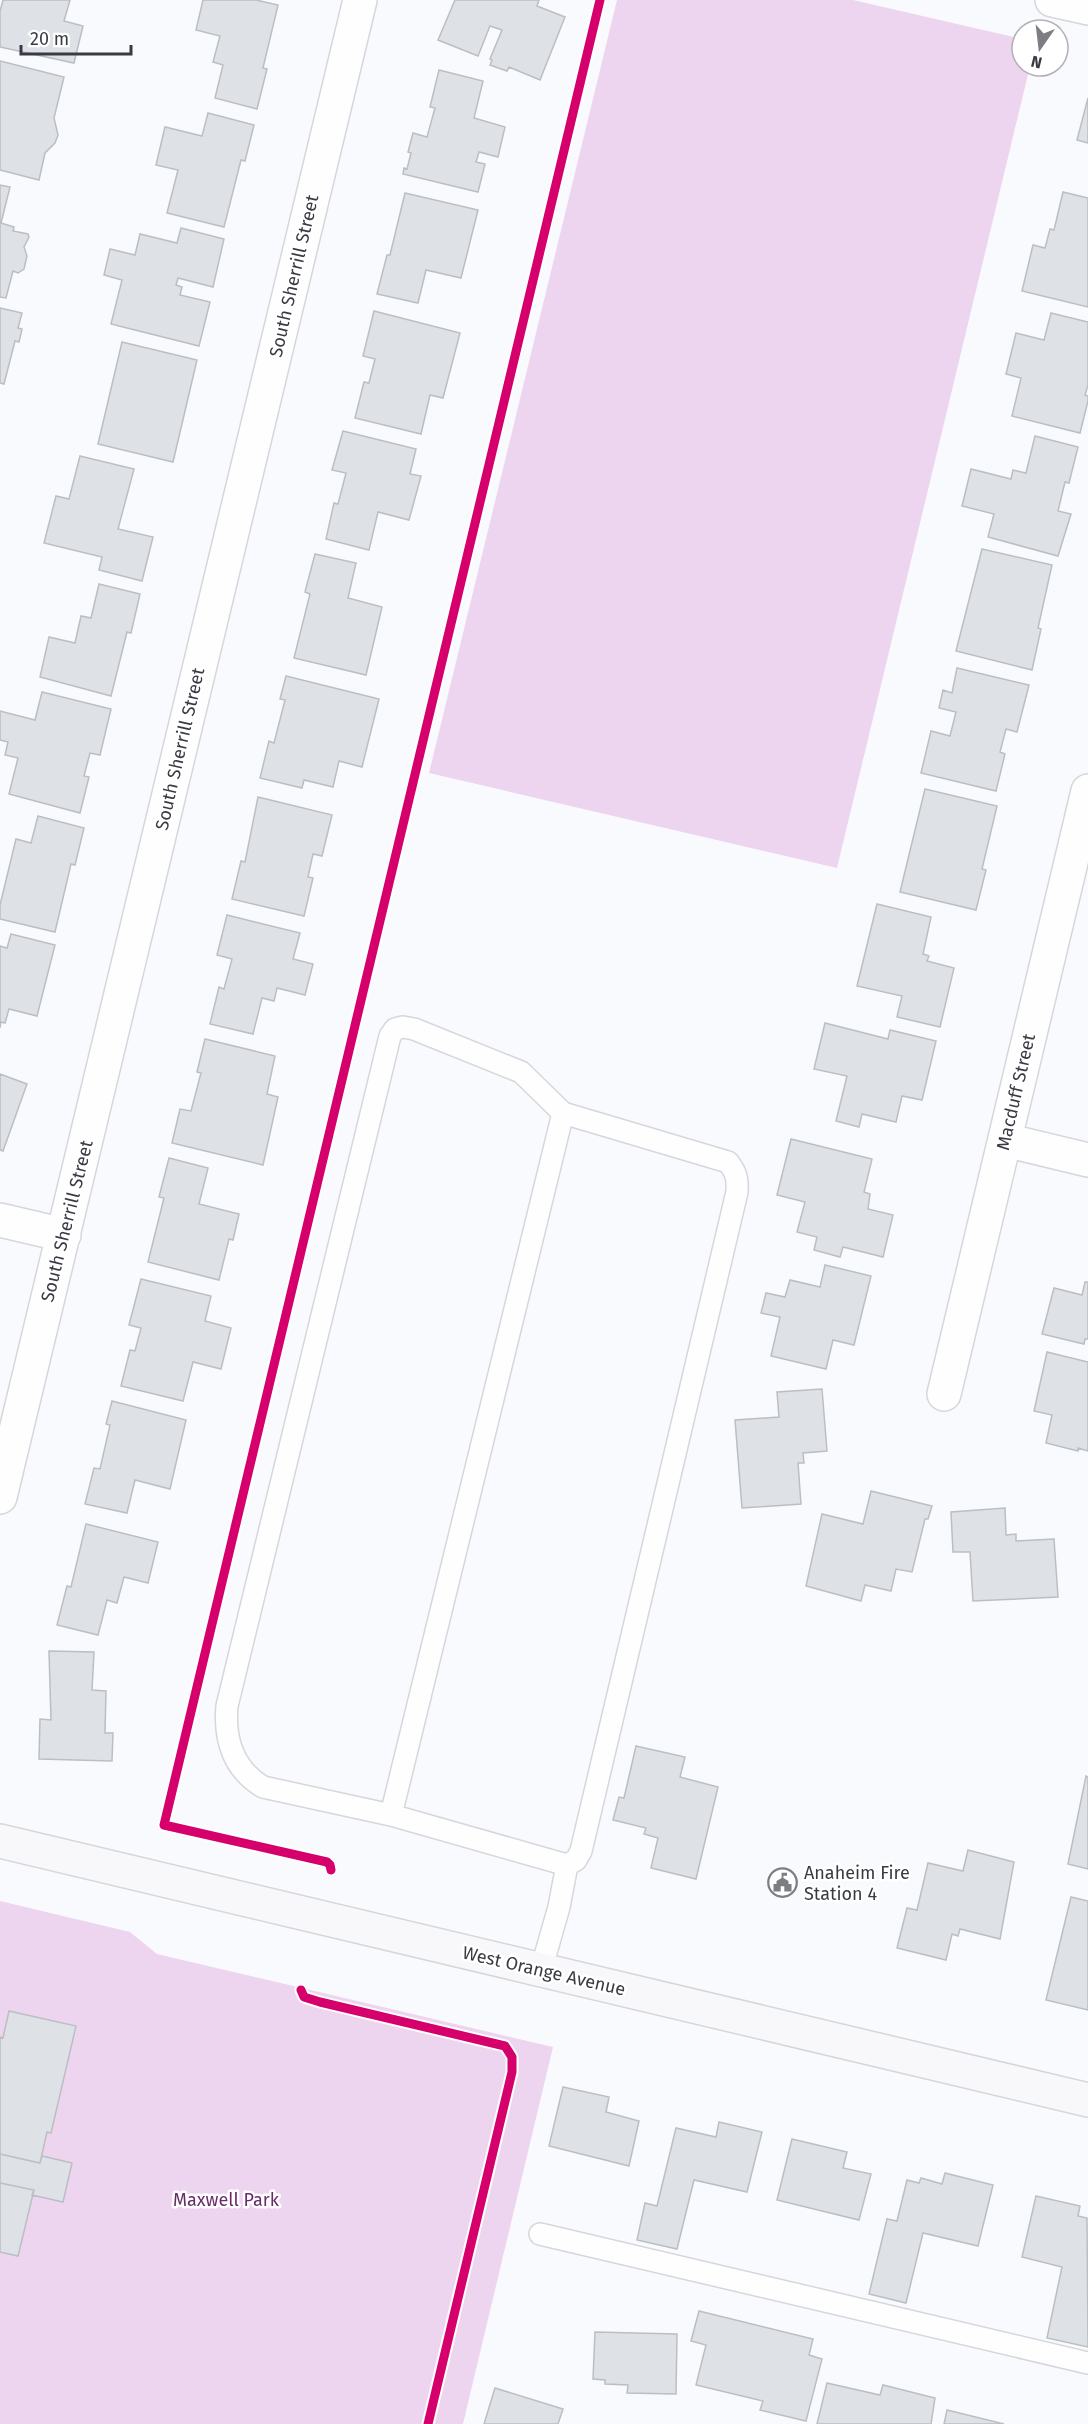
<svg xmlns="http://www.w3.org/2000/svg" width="1088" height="2424" font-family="'Fira Sans',sans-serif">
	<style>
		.green { fill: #edd5ef }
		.building { fill: #dee2e7; stroke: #bbbec2; stroke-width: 1.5 }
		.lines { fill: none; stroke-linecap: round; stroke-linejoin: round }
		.lane-casing { stroke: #d6d7dc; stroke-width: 24 }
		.street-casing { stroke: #d6d7dc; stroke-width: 36 }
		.secondary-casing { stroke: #d6d7dc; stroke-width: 36 }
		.lane { stroke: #fefeff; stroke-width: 21 }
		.street { stroke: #fefeff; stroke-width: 33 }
		.secondary { stroke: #f8f7fa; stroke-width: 33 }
		.cycleway-casing { stroke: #fff; stroke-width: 13 }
		.cycleway { stroke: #d6006c; stroke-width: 9 }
		.labels { text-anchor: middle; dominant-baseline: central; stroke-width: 5; stroke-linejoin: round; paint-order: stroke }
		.street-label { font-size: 18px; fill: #393b43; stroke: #fff }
		.poi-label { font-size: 18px; fill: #393b43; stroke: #fff; text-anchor: start }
		.park-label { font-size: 18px; fill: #682c6b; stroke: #fff }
	</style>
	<rect width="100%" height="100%" fill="#f9fafd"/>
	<!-- green -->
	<path class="green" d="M617,0h236l169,39v27h8l-193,802 -408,-95z
		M0,1901l130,31 27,22 396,93 -90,377h-463z"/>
	<!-- building -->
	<path class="building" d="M3,0h67l-6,21 19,5 -9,37 -74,-16v-36z
		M203,0h53l22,5 -15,63 4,1 -10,40 -42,-11 8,-33 -10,-3 7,-26 -24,-6z
		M455,0h84l-2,6 28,11 -25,63 -31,-13 -2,4 -17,-6 2,-5 -2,-1 12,-29 -12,-4 -12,30 -40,-16z
		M0,61l64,16 -10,41 4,17 -3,8 -10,10 -6,27 -39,-10z
		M439,70l44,11 -9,37 31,9 -7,30 -19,-5 -3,10 9,2 -7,28 -75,-18 1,-6 3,1 4,-16 -3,-1 5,-19 14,4 8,-29 -5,-1z
		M1088,98v45l-11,-3z
		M208,113l46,12 -9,36 -4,-1 -17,67 -57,-14 11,-43 -22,-5 9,-38 37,9z
		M0,185l10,2 -9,36 13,4 -1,4 15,3 1,3 -5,10 3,9 -3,13 -6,4 -5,-2 -7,27 -6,-1z
		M1063,192l25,6v109l-66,-16 11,-46 12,3 5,-19 4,1z
		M405,193l73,17 -17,68 -35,-8 -8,33 -41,-9 10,-39h3z
		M181,228l43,11 -11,48 -35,-9 -2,7 6,2 -2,8 30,7 -11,44 -88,-22 11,-44 -18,-5 6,-26 25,6 5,-21 37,9z
		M0,308l22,5 -4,15 4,1 -3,13 -4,-1 -11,43 -4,-1z
		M374,311l86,22 -17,65 -13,-3 -9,39 -66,-16 9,-36 5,1 6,-24 -12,-3z
		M1051,313l37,9v63l-3,10 3,1v5l-8,32 -68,-17 9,-38 -15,-4 10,-41 28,7z
		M122,342l75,18 -24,102 -75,-18z
		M343,431l73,18 -6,25 11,2 -12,44 -31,-8 -9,38 -43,-11 8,-36 4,1 8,-31 -14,-3z
		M1035,436l43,11 -9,36 -4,-1 -7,29 13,3 -13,42 -70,-19 6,-23 -32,-8 9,-37 40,10 2,-9 13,3z
		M80,456l54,13 -16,60 35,8 -11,44 -43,-11 3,-13 -58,-14 12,-47 13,3z
		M982,549l70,16 -14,63 3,1 -9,41 -76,-19z
		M315,554l41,9 -8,35 34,9 -16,68 -72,-17 16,-64 -5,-2z
		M99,584l41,10 -9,39 -4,-1 -16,64 -71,-19 9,-40 26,6 6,-27 10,2z
		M957,668l72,17 -12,47 -11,-3 -6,23 5,2 -9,37 -75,-18 10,-42 19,5 6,-24 -17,-4 4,-18 9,3z
		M286,676l93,23 -17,68 -23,-6 -6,26 -29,-7 -2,8 -42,-10 9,-37 5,2 11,-43 -5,-1z
		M42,692l69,17 -11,46 -10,-2 -6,23 5,1 -9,36 -71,-19 9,-36 -13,-3 3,-13 -8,-2v-29l35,9z
		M925,789l72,17 -15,63 4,1 -10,40 -76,-18z
		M258,797l74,18 -10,41 -9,-2 -5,23 5,1 -9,38 -72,-17 9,-38 4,1z
		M38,816l46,12 -9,37 -4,-1 -16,68 -55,-13v-14l16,-66 15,4z
		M877,904l54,13 -8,37 6,2 -2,5 27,7 -14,59 -43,-10 5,-21 -45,-10z
		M227,915l73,18 -7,26 20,5 -8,31 -28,-7 -3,13 -12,-3 -9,36 -43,-10 9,-37 5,2 8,-30 -15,-4z
		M11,934l44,11 -18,71 -28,-7 -4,14 -4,-1 -1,6v-82l7,2z
		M825,1023l63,16 2,-9 46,11 -14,59 -20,-4 -6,26 -34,-8 -3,13 -23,-6 11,-45 -33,-7z
		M205,1039l70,17 -8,38 11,3 -15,68 -91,-22 8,-34 11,2 10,-38 -4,-1z
		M0,1074l27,10 -24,67 -3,-1z
		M791,1139l81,20 -8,33 6,2 -2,15 25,6 -10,42 -40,-10 -3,10 -26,-7 3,-13 -20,-5 8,-30 -28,-7z
		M169,1158l39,10 -9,36 40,10 -6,26 -4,-1 -10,41 -71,-18 16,-64 -5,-1z
		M825,1265l46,11 -17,69 -21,-5 -7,29 -55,-13 9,-39 -19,-4 5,-20 19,4 5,-17 30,7z
		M141,1279l70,17 -6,25 26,7 -10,41 -28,-7 -10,39 -62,-15 9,-36 5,1 6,-23 -12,-3z
		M1085,1282h3v57h-3l-1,5 -42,-10 12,-46 28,7z
		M1047,1352l41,10v89l-10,-3v3l-32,-8 6,-28 -18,-4z
		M822,1389l5,62 -24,2 1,10h-6l3,41 -59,4 -7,-88 44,-3 -2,-25z
		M112,1401l74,19 -16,69 -35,-9 -8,33 -42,-9 9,-36 6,1 10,-44 -4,-1z
		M871,1491l61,15 -4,13h-3l-13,53 -16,-3 -5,22 -26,-6 -4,16 -55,-15 16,-72 41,10z
		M1005,1508l1,27 10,-1v7l38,-2 4,58 -85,4 -3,-49h-17l-2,-40z
		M86,1524l72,18 -10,41 -24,-6 -7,26 -10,-3 -9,35 -41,-10 10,-39 4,1z
		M49,1651l45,1 -2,38 14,1 -1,42h8l-1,28 -73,-2 1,-40 11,1z
		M636,1746l49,11 -5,20 38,10 -22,92 -45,-11 7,-30 -14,-4 2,-6 -33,-8 6,-23 5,1z
		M1086,1776l2,1v92l-20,-5z
		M968,1850l46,12 -14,77 -40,-10 -2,7 -6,-2 -6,26 -49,-12 10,-40 10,2 11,-47 35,8z
		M1071,1897l17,4v109l-42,-10z
		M9,2011l67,15 -25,107 -4,-1 -7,31 -40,-9v-117l3,1z
		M563,2087l46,10 -3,15 33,9 -10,45 -80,-20z
		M719,2122l43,10 -15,60 -53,-12 -17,69 -40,-9 8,-37 12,3 19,-78 40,9z
		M792,2139l55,13 -4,16 28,6 -12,46 -82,-20z
		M0,2154l40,9 2,-7 30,7 -9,39 -31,-7 2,-5 -34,-7z
		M945,2173l48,12 -15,61 -55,-13 -17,70 -37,-9 18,-75 10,2 10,-41 12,3 2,-5 21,6z
		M0,2183l34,7 -16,66 -18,-4z
		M1036,2196l44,10 -2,10 9,2 1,129 -41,-9 15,-71 -40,-10z
		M699,2311l114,28 -4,16 13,4 -16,62 -46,-11 3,-9 -67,-16 10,-40 -15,-4z
		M595,2332l82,2 -1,60 -49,-1 1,-8 -23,-1v-4l-12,-1z
		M827,2383l53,12 3,-10 52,13 -4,26h-114z
		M495,2388l68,21 -5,15h-74z
		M947,2410l57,14h-60z"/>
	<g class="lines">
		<defs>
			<path id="lane" d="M391,1815l172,-702
				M541,1970l18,-63 8,-42 -176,-50 -128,-28c-30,-18 -39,-48 -36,-81l163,-670 5,-7 8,-2 11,2 107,43 42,41 165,49c8,10 10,17 9,30l-156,659 -5,9 -9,5
				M540,2234l548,129"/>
			<path id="street" d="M1052,0l36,8
				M1005,1140l83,20
				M0,1220l64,15
				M944,1394l144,-603
				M0,1497l360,-1497"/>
			<path id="secondary" d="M0,1841l1088,259"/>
		</defs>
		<!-- lane casing -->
		<use href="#lane" class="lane-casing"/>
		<!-- street casing -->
		<use href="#street" class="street-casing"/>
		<!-- secondary casing -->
		<use href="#secondary" class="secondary-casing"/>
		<!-- lane -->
		<use href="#lane" class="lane"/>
		<!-- street -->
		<use href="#street" class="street"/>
		<!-- secondary -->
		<use href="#secondary" class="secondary"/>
		<defs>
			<path id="cycleway" d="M331,1870l-1,-5 -3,-3 -163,-37 436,-1825
				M301,1990l3,7 16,5 185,44 7,11v15l-84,352"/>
		</defs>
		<!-- cycleway casing -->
		<use href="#cycleway" class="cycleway-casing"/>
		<!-- cycleway -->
		<use href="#cycleway" class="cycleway"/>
	</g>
	<!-- icons -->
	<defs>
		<symbol id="civic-ring" viewBox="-11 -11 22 22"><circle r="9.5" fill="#fff" stroke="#7c7e84" stroke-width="1.5"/><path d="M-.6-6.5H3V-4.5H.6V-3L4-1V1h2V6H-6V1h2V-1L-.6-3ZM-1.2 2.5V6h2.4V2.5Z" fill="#7c7e84"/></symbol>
	</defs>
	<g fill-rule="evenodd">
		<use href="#civic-ring" x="766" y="1866" width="33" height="33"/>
	</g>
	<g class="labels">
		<!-- street labels -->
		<g class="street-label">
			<text transform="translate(294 276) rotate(-77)">South Sherrill Street</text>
			<text transform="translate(180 749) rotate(-77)">South Sherrill Street</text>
			<text transform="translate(1016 1092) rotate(-77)">Macduff Street</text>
			<text transform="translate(67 1221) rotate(-76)">South Sherrill Street</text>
			<text transform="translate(544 1971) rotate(13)">West Orange Avenue</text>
		</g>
		<!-- poi labels -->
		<g class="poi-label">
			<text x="804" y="1873">Anaheim Fire<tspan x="804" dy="21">Station 4</tspan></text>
		</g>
		<!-- park labels -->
		<g class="park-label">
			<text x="226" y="2200">Maxwell Park</text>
		</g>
	</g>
	<!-- north arrow -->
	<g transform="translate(1040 48) rotate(194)"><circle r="28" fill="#ffffff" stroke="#b0b1b4" stroke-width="1.5"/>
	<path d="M0-4.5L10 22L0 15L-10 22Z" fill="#7c7e84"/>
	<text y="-9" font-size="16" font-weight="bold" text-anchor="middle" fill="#393b43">N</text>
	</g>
	<!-- scale -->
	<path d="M21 45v9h110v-9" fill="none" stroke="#393b43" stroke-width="3"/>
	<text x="30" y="45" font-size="18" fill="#393b43" stroke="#ffffff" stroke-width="4.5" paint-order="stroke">20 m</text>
</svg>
